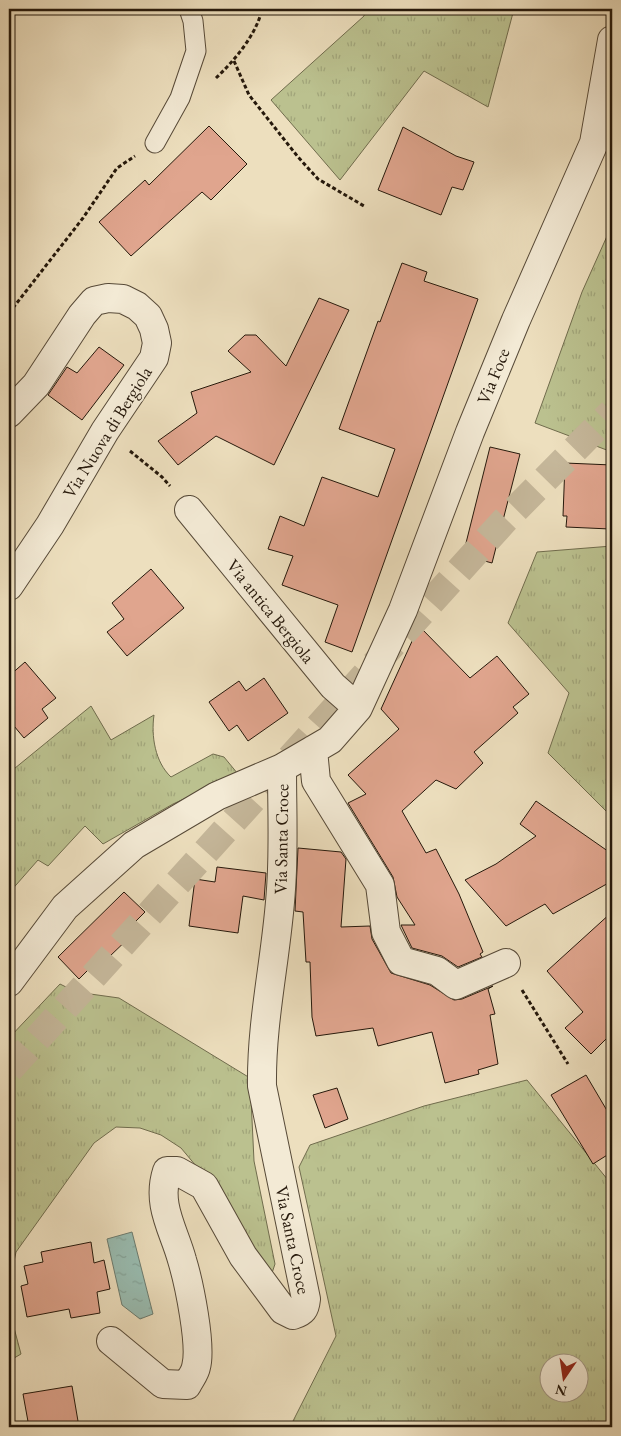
<svg xmlns="http://www.w3.org/2000/svg" width="621" height="1436" font-family="'EB Garamond',serif">
	<style>
		.grass { fill: url(#grass-tufts); stroke: #706c4d; fill-rule: evenodd }
		.water { fill: url(#water-ripples); stroke: #6b7b6f }
		.building { fill: #e0a58e; stroke: #25180b }
		.lines { fill: none; stroke-linecap: round; stroke-linejoin: round }
		.secondary-tunnel { stroke: #c5b79a; stroke-width: 28; stroke-dasharray: 28 14; stroke-linecap: butt }
		.service-casing { stroke: #574a38; stroke-width: 21 }
		.minor-casing { stroke: #574a38; stroke-width: 30 }
		.path { stroke: #25180b; stroke-width: 3; stroke-dasharray: 4 2.5; stroke-linecap: butt }
		.service { stroke: #f3ead5; stroke-width: 19 }
		.minor { stroke: #f3ead5; stroke-width: 28 }
		.labels { text-anchor: middle; dominant-baseline: central; stroke-width: 4; stroke-linejoin: round; paint-order: stroke }
		.street-label { font-size: 18px; fill: #25180b; stroke: #f3ead5 }
	</style>
	<defs>
		<pattern id="grass-tufts" width="24" height="20" patternUnits="userSpaceOnUse" patternTransform="scale(1.25)"><rect width="24" height="20" fill="#bbc18f"/><path d="M3 7l-1-3M5 7V3M7 7l1-3M15 17l-1-3M17 17v-4M19 17l1-3" fill="none" stroke="#a1a57a"/></pattern>
		<pattern id="water-ripples" width="26" height="14" patternUnits="userSpaceOnUse" patternTransform="scale(1.25)"><rect width="26" height="14" fill="#99bdb2"/><path d="M2 4q2-2 4 0t4 0M15 11q2-2 4 0t4 0" fill="none" stroke="#84a298"/></pattern>
	</defs>
	<rect width="100%" height="100%" fill="#eddfbe"/>
	<filter id="stains"><feTurbulence type="fractalNoise" baseFrequency=".004" numOctaves="4"/><feColorMatrix values="0 0 0 0 .2 0 0 0 0 .09 0 0 0 0 .02 0 0 0 .5 -.17"/></filter>
	<radialGradient id="worn" r=".72"><stop offset=".6" stop-color="#630" stop-opacity="0"/><stop offset="1" stop-color="#630" stop-opacity=".3"/></radialGradient>
	<!-- grass -->
	<path class="grass" d="M366,9h148l-26,98 -64,-36 -84,109 -69,-80 93,-84z
		M612,225v227l-77,-29 47,-131z
		M612,546v271l-64,-64 21,-60 -61,-70 29,-71z
		M91,706l20,34 43,-25c-3,21 1,47 17,62l42,-23 11,3 14,17 -65,30 -70,40 -18,-18 -37,40 -10,-6 -29,33v-120z
		M60,984l16,8 43,6 131,80 4,83 21,103 -4,12 -59,-91 -31,-37 -20,-13 -21,-7 -24,-1 -22,16 -78,109 -7,33v24l12,45 -12,7v-323z
		M527,1080l85,105v242h-322l46,-91 -37,-169 11,-22 114,-39zM548,1364h30v30h-30z"/>
	<!-- water -->
	<path class="water" d="M132,1232l21,82 -13,5 -18,-14 -15,-66z"/>
	<!-- building -->
	<path class="building" d="M209,126l38,38 -36,36 -9,-8 -71,64 -32,-34 46,-42 4,5z
		M403,127l53,29 18,6 -11,28 -11,-3 -11,28 -63,-25z
		M402,263l25,9 -3,9 54,18 -126,353 -27,-10 13,-37 -56,-20 11,-29 -25,-7 12,-33 24,10 18,-49 56,20 17,-48 -56,-20 39,-108 2,1z
		M319,298l30,12 -75,155 -58,-29 -38,29 -20,-24 39,-28 -6,-21 60,-20 -23,-21 17,-16h11l30,31z
		M99,347l25,18 -42,55 -34,-25 19,-28 10,6z
		M490,447l30,7 -28,109 -29,-8z
		M565,463l47,2 -2,64 -44,-2 1,-11h-4z
		M151,569l33,39 -57,48 -20,-24 17,-13 -12,-16z
		M419,626l51,52 27,-22 32,38 -16,13 5,6 -44,39 9,11 -27,26 -20,-9 -34,31 24,42 10,-4 23,45 24,58 -3,2 2,3 -24,10 -16,-11 -30,-8 -11,-23h14l-18,-28 -4,-20 -45,-74 18,-9 -18,-19 51,-46 -18,-20z
		M25,662l31,36 -14,11 6,9 -24,20 -15,-18v-44z
		M264,678l24,35 -40,28 -11,-16 -8,6 -20,-29 30,-21 7,10z
		M536,801l76,53v27l-59,33 -8,-10 -39,22 -41,-46 31,-16 40,-28 -16,-12z
		M298,848l43,4 5,7 -5,68 29,-1 2,13 19,34 39,12 24,15 8,-1 31,-13 -5,3 7,25 -5,1 8,49 -20,6 1,4 -34,9 -13,-51 -54,14 -5,-18 -57,8 -4,-19 -2,-55h-4l-3,-50 -8,-1z
		M217,867l49,6 -2,27 -21,-4 -5,37 -49,-7 6,-47 20,3z
		M124,892l21,20 -17,17 5,5 -24,23 -4,-4 -26,26 -21,-22z
		M612,912v132l-5,-6 -16,16 -26,-26 18,-16 -36,-41z
		M586,1075l26,44v33l-19,12 -42,-69z
		M337,1088l11,31 -23,9 -12,-33z
		M91,1242l3,21 10,-3 6,29 -13,3 3,21 -29,5 -2,-9 -42,8 -6,-31 7,-2 -4,-18 19,-4 -2,-10z
		M72,1386l7,41h-50l-6,-33z"/>
	<g class="lines">
		<!-- secondary-tunnel -->
		<path class="secondary-tunnel" d="M9,1070l495,-549 108,-109"/>
		<defs>
			<path id="service" d="M155,143l25,-45 16,-47 -3,-30 -4,-12"/>
			<path id="minor" d="M9,413l27,-28 46,-70 12,-14 14,-3 15,1 14,7 11,10 6,13 3,14 -3,15 -49,73 -55,94 -41,61
				M189,510l144,176 25,22
				M313,750l3,31 64,104 6,47 15,29 36,10 19,14 50,-22
				M9,982l56,-75 69,-62 83,-49 65,-28 48,-28 28,-32 45,-98 67,-178 46,-112 78,-177 18,-103
				M111,1341l52,43 24,1c3,-6 8,-12 9,-18 6,-21 -7,-84 -14,-107 -8,-30 -26,-55 -15,-89h10l27,15 39,70 40,54 10,5c10,-3 12,-6 13,-16l-44,-213c-1,-67 15,-131 19,-197 3,-40 1,-81 1,-121"/>
		</defs>
		<!-- service casing -->
		<use href="#service" class="service-casing"/>
		<!-- minor casing -->
		<use href="#minor" class="minor-casing"/>
		<!-- path -->
		<path class="path" d="M234,61l15,34 49,62 20,22 46,27
			M216,78c18,-17 41,-44 46,-69
			M9,313l74,-95 34,-50 18,-12
			M130,451l32,26 8,9
			M522,990l46,74"/>
		<!-- service -->
		<use href="#service" class="service"/>
		<!-- minor -->
		<use href="#minor" class="minor"/>
	</g>
	<g class="labels">
		<!-- street labels -->
		<g class="street-label">
			<text transform="translate(493 376) rotate(-68)">Via Foce</text>
			<text transform="translate(107 432) rotate(-58)">Via Nuova di Bergiola</text>
			<text transform="translate(271 611) rotate(51)">Via antica Bergiola</text>
			<text transform="translate(281 839) rotate(-89)">Via Santa Croce</text>
			<text transform="translate(293 1240) rotate(78)">Via Santa Croce</text>
		</g>
	</g>
	<!-- margin -->
	<rect width="621" height="1436" fill="none" stroke="#eddfbe" stroke-width="30"/>
	<rect x="10" y="10" width="601" height="1416" fill="none" stroke="#25180b" stroke-width="2.5"/>
	<rect x="15" y="15" width="591" height="1406" fill="none" stroke="#25180b"/>
	<!-- north arrow -->
	<g transform="translate(564 1378) rotate(193)"><circle r="24" fill="#f3ead5" stroke="#a19684"/>
	<path d="M0-4L9 19L0 12L-9 19Z" fill="#8f2418"/>
	<text y="-8" font-size="14" font-weight="bold" text-anchor="middle" fill="#25180b">N</text>
	</g>
	<rect width="100%" height="100%" filter="url(#stains)"/>
	<rect width="100%" height="100%" fill="url(#worn)"/>
</svg>
